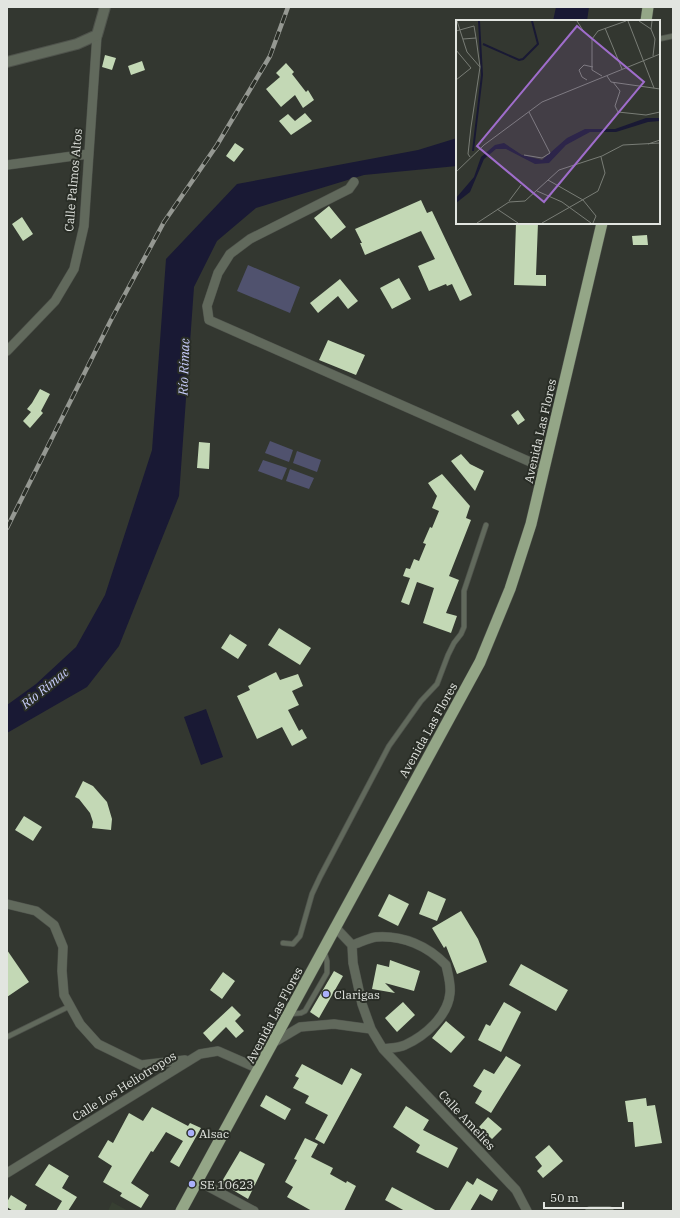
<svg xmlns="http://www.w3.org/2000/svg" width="680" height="1218" font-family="'IBM Plex Serif',serif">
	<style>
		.built { fill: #373f32 }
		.green { fill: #50526e }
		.water { fill: #191934 }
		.building { fill: #c3d8b5 }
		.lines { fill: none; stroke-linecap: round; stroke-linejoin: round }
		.service-casing { stroke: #4f534c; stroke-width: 6 }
		.minor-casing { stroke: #4f534c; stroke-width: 10 }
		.tertiary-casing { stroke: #4f534c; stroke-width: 12 }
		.trunk-casing { stroke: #4f534c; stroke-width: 12 }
		.service { stroke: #61695c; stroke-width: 4.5 }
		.minor { stroke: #61695c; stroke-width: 9 }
		.tertiary { stroke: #61695c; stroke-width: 10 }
		.trunk { stroke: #94a687; stroke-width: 11 }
		.rail-casing { stroke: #959892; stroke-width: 4.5 }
		.rail { stroke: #292d26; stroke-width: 3; stroke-dasharray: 9; stroke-linecap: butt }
		.poi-dot { fill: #aab0fb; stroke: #292d26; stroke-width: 1.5 }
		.labels { text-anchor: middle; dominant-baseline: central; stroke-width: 4; stroke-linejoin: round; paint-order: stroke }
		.street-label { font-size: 12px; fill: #e2e5e0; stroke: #292d26 }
		.poi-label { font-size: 12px; fill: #e2e5e0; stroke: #292d26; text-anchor: start }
		.water-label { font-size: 13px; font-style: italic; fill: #c8cdfc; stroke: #292d26 }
		.inset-river { fill: none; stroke: #191934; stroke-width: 2 }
		.inset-road { fill: none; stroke: #797d76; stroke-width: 1 }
		.view { fill: #9f6dcb; fill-opacity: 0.15; stroke: #9f6dcb; stroke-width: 2 }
		.inset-edge { fill: none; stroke: #e2e5e0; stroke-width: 2 }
	</style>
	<rect width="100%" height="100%" fill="#333730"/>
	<!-- built -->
	<path class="built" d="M112,1202l16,9h-20z"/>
	<!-- green -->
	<path class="green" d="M248,265l52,22 -10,26 -53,-22z
		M270,441l23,9 -4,12 -24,-9z
		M297,451l24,9 -4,12 -24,-9z
		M263,460l24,8 -5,12 -24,-9z
		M290,469l24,9 -5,11 -23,-8z"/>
	<!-- water -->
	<path class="water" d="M556,7h33l-2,14h-34z
		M457,138v28l-93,9 -108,33 -39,33 -23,46 -15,209 -60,150 -32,41 -80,46v-28l29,-21 40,-37 29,-52 47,-145 14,-191 71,-75 181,-34z
		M206,709l17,48 -22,8 -17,-48z"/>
	<!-- building -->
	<path class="building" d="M105,55l11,3 -4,12 -10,-3z
		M142,61l3,9 -14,5 -3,-9z
		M286,63l8,9 -2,2 14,18 2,-2 6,10 -11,8 -8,-13 -14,12 -15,-18 14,-12 -4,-4z
		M305,113l7,8 -21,14 -12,-14 9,-7 7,7z
		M235,143l9,6 -10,13 -8,-6z
		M421,200l6,13 5,-2 40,84 -12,6 -8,-17 -5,2 -1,-2 -17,7 -11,-25 17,-7 -14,-28 -56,24 -5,-12h2l-7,-14z
		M329,206l17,21 -15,12 -17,-21z
		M22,217l11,17 -10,7 -11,-17z
		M516,223h22l-2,52h10v11l-32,-1z
		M647,235l1,10h-15l-1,-9z
		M399,278l12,21 -19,10 -12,-21z
		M340,279l18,22 -10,8 -10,-13 -20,17 -8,-10z
		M328,340l37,15 -9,20 -37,-15z
		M40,389l10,5 -9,17 2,2 -13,15 -7,-7 8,-9 -4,-3 5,-6z
		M518,410l7,10 -7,5 -7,-10z
		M199,442l11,1 -1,26 -12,-1z
		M461,454l9,10 14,7 -9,20 -24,-30z
		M442,474l28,32 -4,12 5,2 -22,56 10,4 -13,33 11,3 -6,17 -28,-10 11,-35 -17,-6 -8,23 -8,-3 9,-24 -7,-2 3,-8 4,1 4,-10 5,2 7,-17 -3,-1 7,-16 2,1 7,-17 -7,-3 5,-12 -9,-13z
		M279,628l32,20 -11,17 -32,-20z
		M230,634l17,11 -9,14 -17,-11z
		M276,672l4,8 18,-6 5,12 -11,5 7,14 -11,5 11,21 3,-2 5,9 -15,8 -10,-19 -25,12 -20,-43 13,-6 -2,-4z
		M83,781l10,5 14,16 5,17 -1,11 -19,-2 1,-6 -3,-9 -11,-14 -4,-2z
		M24,816l18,11 -9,14 -18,-11z
		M428,891l18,8 -9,22 -18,-7z
		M389,894l20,10 -11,22 -20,-10z
		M461,911l17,28 9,23 -30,12 -11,-28 -2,2 -12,-20z
		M7,950l22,32 -22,15z
		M390,960l30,11 -6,20 -29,-8 10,10 -23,-4 5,-25 12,3z
		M521,964l47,26 -12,21 -47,-26z
		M334,971l9,5 -24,42 -9,-6z
		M223,972l12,9 -13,18 -12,-9z
		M403,1002l12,13 -18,17 -12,-14z
		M504,1002l17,10 -20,40 -23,-12 8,-16 4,2z
		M232,1006l9,9 -6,6 9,10 -8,7 -10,-11 -15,15 -8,-9z
		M446,1021l19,16 -14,16 -19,-15z
		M506,1056l15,9 -30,48 -16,-10 7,-12 -9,-5 11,-17 10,5z
		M302,1064l40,21 9,-17 11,6 -38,70 -9,-5 13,-24 -23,-12 4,-7 -16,-8 6,-10 -4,-2z
		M266,1095l25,14 -6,11 -25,-14z
		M646,1098l1,8 8,-1 7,38 -27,4 -2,-25h-5l-3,-21z
		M406,1106l23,14 -6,10 35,18 -10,20 -32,-16 4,-7 -27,-18z
		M152,1107l36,19 2,-3 11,5 -22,39 -9,-5 13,-21 -17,-9 -13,20 -2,-1 -20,32 18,12 -8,13 -21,-12 2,-3 -19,-11 9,-16 -14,-9 10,-17 5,3 16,-30 14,8z
		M488,1117l14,12 -10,10 -13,-12z
		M305,1138l13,6 -7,13 22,11 -3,6 16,9 1,-2 9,5 -12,25h-32l-25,-14 6,-10 -8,-5 12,-22 -3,-1z
		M549,1145l14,16 -20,17 -6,-7 5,-5 -7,-9z
		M240,1151l25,13 -17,35 -27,-16z
		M49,1164l20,12 -7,12 15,9 -9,14h-12l6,-10 -27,-16z
		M477,1178l21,12 -6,11 -12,-7 -10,17h-21l18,-30 6,4z
		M392,1187l45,24h-32l-20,-11z
		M11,1195l16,10 -3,6h-11l-6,-4v-5z"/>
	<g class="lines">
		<defs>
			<path id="service" d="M659,39l14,-3
				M283,943l10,1 7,-8 12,-42 8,-17 69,-131 32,-45 16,-17 11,-29 6,-12 7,-9 3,-7v-36l22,-66
				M290,1014l11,-1 4,-2 22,-38v-12l-3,-10
				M7,1037l63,-31"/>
			<path id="minor" d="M7,165l81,-11
				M354,182l-5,7 -99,50 -20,15 -12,19 -11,33 2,14 335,148
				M7,351l48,-50 19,-32 10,-43 13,-191
				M7,904l29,7 18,14 9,22 -1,24 2,24 16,29 18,20 43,21 44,-5
				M335,927l17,18 1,18 9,41 9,25
				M352,945c7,-2 16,-7 24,-8 27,-2 52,9 70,28 2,9 5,19 4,28 -2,23 -25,43 -45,52 -6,3 -15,3 -22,4
				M273,1043l27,-16 34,-3 37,5 12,20 133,141 11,21
				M7,1173l193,-119 18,-3 41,18
				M198,1181l56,30
				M590,1211h19"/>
			<path id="tertiary" d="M7,62l70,-18 20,-9 8,-28"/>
			<path id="trunk" d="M646,21l2,-14
				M181,1211l299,-549 30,-73 21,-65 71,-301"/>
		</defs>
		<!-- service casing -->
		<use href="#service" class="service-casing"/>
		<!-- minor casing -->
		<use href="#minor" class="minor-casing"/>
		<!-- tertiary casing -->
		<use href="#tertiary" class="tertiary-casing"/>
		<!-- trunk casing -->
		<use href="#trunk" class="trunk-casing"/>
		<!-- service -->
		<use href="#service" class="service"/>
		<!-- minor -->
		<use href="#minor" class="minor"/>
		<!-- tertiary -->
		<use href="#tertiary" class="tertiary"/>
		<!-- trunk -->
		<use href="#trunk" class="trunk"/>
		<defs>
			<path id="rail" d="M7,528l104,-208 53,-98 53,-77 53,-89 18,-49"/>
		</defs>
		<!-- rail casing -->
		<use href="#rail" class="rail-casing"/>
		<!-- rail -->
		<use href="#rail" class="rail"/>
	</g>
	<!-- markers -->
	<g class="poi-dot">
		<circle cx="326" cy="994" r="4"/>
		<circle cx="191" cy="1133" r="4"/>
		<circle cx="192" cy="1184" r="4"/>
	</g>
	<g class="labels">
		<!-- street labels -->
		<g class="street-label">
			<text transform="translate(73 180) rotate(-85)">Calle Palmos Altos</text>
			<text transform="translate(540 431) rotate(-77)">Avenida Las Flores</text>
			<text transform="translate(428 730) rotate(-61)">Avenida Las Flores</text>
			<text transform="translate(274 1015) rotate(-62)">Avenida Las Flores</text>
			<text transform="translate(124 1086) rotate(-32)">Calle Los Heliotropos</text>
			<text transform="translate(467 1120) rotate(47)">Calle Amelies</text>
		</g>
		<!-- poi labels -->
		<g class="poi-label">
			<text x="334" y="994">Clarigas</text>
			<text x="199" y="1133">Alsac</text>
			<text x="200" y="1184">SE 10623</text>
		</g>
		<!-- water labels -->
		<g class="water-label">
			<text transform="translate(184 367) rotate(-88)">Río Rímac</text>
			<text transform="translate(45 688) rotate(-39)">Río Rímac</text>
		</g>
	</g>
	<!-- overview -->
	<g transform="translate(456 20)">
		<rect width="204" height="204" fill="#333730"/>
		<path d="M190,98h14v3l-12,1 -32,10h-26l-24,13 -17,18 -14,1 -29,-15h-10l-12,10 -14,33 -14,11v-5l18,-21 7,-20 14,-12 9,-2 18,12 20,5 25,-22 18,-9h30z" fill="#191934"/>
		<path class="inset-river" d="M27,24l36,16 4,-1 15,-15 -6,-23M17,131l9,-76 -3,-54"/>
		<path class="inset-road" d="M1,1l10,31 13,15M121,1l7,11 8,7M172,1l26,67M183,1l12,8M196,1l-1,8 4,10 -2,17M149,8l17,41M0,11l18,-5 2,12M7,19l13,-1 4,29 -9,60 -3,27 2,3M0,30l15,18 -15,12M146,56l-10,-6v-31l6,-8 28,-10M151,56l4,6 49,7M131,60l-5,-3 -3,-7 5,-5 9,2M157,62l7,9 -5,15 3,6 28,3 14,-3M192,124l12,-4M68,135l18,3 8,-5 -21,-41M0,152l28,-27 58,-43 118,-48M92,160l35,20 13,16 -3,7M81,171l25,11 29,21M53,181l12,-16M41,189l21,14M21,203l32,-21 16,-1 34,-31 43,-14 21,-11 37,-2M86,203l56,-32 7,-18 -4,-16"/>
		<path class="view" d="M121,6l67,56 -100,120 -67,-56z"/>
		<rect width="204" height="204" class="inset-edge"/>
	</g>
	<!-- border -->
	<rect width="680" height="1218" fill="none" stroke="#e2e5e0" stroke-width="16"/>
	<!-- scale -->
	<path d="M544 1202v6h79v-6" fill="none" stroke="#e2e5e0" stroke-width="2"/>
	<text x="550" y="1202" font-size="12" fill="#e2e5e0" stroke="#292d26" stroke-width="3" paint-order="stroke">50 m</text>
</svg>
